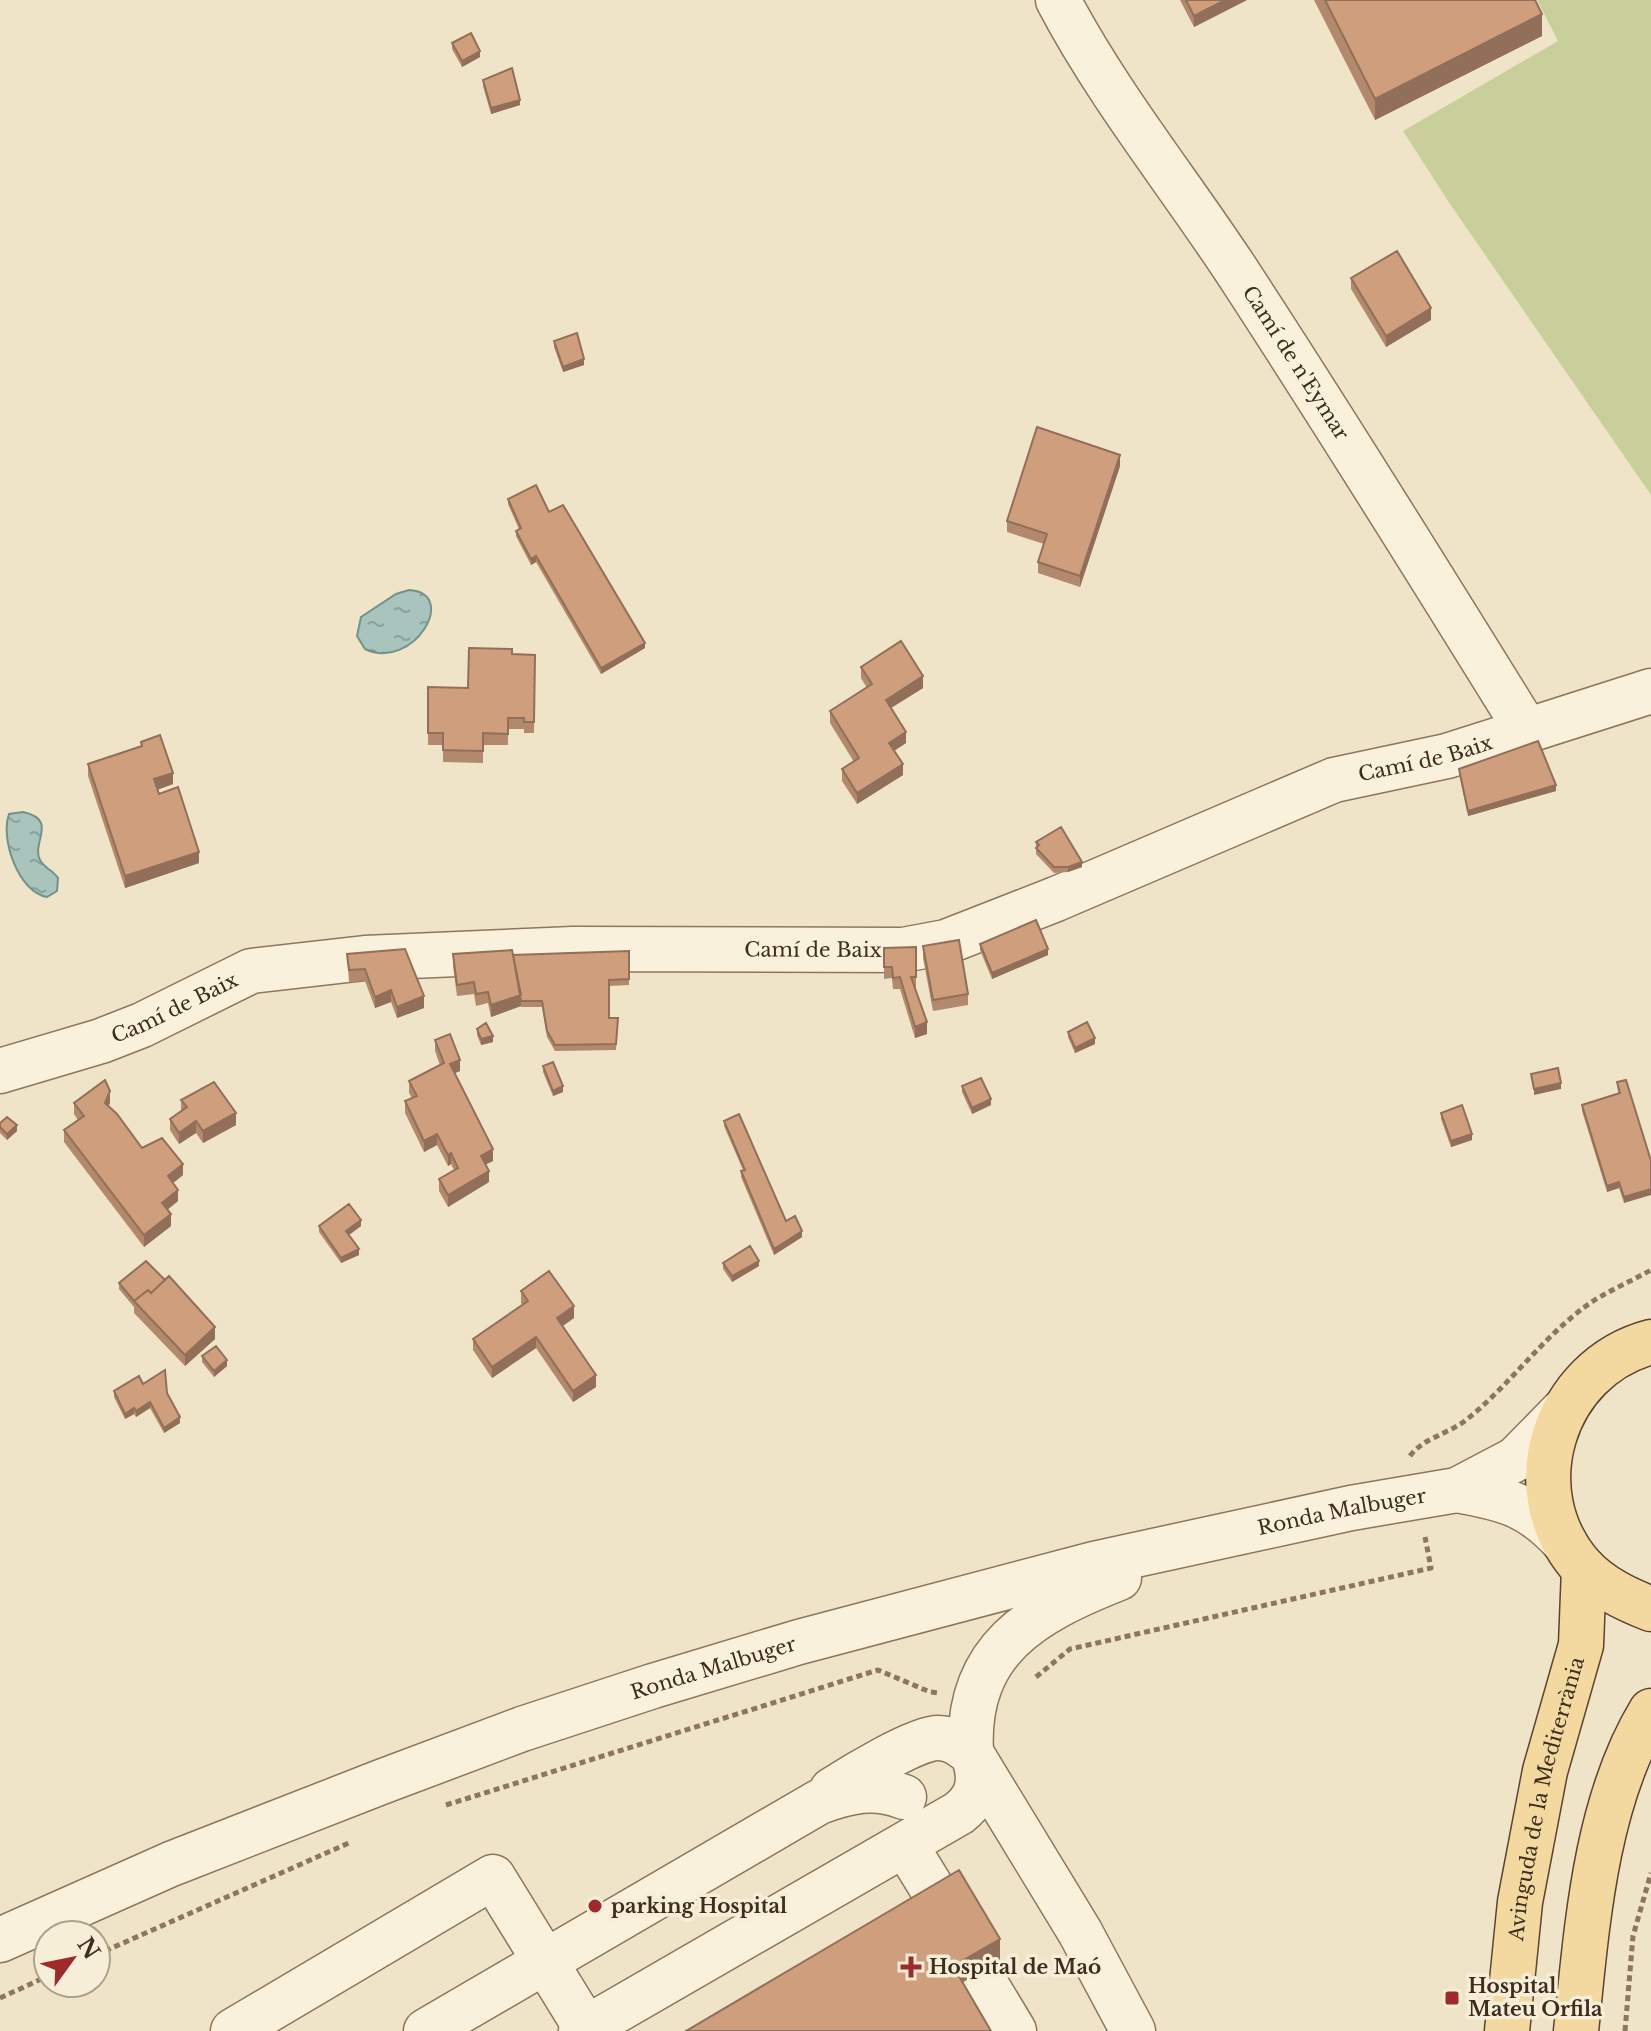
<svg xmlns="http://www.w3.org/2000/svg" width="1651" height="2031" font-family="'Libre Baskerville',serif">
	<style>
		.green { fill: #c9cf9b }
		.water { fill: url(#water-ripples); stroke: #6f938a; stroke-width: 2 }
		.lines { fill: none; stroke-linecap: round; stroke-linejoin: round }
		.minor-casing { stroke: #8d765c; stroke-width: 47 }
		.major-casing { stroke: #5b4430; stroke-width: 47 }
		.path { stroke: #8d765c; stroke-width: 5; stroke-dasharray: 6 4; stroke-linecap: butt }
		.minor { stroke: #faf1dc; stroke-width: 44 }
		.major { stroke: #f3d9a0; stroke-width: 44 }
		.wall { fill: #b2896c }
		.shaded-wall { fill: #916f58 }
		.building { fill: #cf9f7d; stroke: #916f58; stroke-width: 2 }
		.poi-dot { fill: #9e2a2b; stroke: #f7eed8; stroke-width: 3 }
		.labels { text-anchor: middle; dominant-baseline: central; stroke-width: 7; stroke-linejoin: round; paint-order: stroke }
		.street-label { font-size: 20px; fill: #3d2e20; stroke: #f7eed8 }
		.poi-label { font-size: 20px; font-weight: bold; fill: #3d2e20; stroke: #f7eed8; text-anchor: start }
	</style>
	<defs>
		<pattern id="water-ripples" width="26" height="14" patternUnits="userSpaceOnUse" patternTransform="scale(2)"><rect width="26" height="14" fill="#a9c4bc"/><path d="M2 4q2-2 4 0t4 0M15 11q2-2 4 0t4 0" fill="none" stroke="#8ba098"/></pattern>
	</defs>
	<rect width="100%" height="100%" fill="#f0e4c8"/>
	<!-- green -->
	<path class="green" d="M1537,0h114v495l-201,-291 -47,-73 155,-90z"/>
	<!-- water -->
	<path class="water" d="M409,590c51,3 4,82 -44,59l-8,-13 4,-19 35,-23z
		M23,812c36,8 8,30 17,48 5,9 13,10 18,18l-1,13 -10,6c-29,-5 -47,-59 -38,-83z"/>
	<g class="lines">
		<defs>
			<g id="minor">
				<path id="s1" d="M1058,0c52,99 123,185 184,279 97,149 191,300 285,452"/>
				<path id="s2" d="M0,1071l101,-30 41,-16 109,-54 114,-13 208,-9 330,1 43,-8 110,-43 278,-119 113,-24 204,-65"/>
				<path d="M1457,1490c49,9 74,15 108,53"/>
				<path d="M971,1753c-6,-104 62,-141 148,-175"/>
				<path d="M832,1790c20,-13 84,-52 106,-52 14,0 23,7 33,15l109,179 53,99"/>
				<path d="M906,1846l35,57"/>
				<path id="s3" d="M0,1940l171,-76 210,-82 141,-53 131,-43 146,-44 295,-78 257,-56 106,-18 59,-31 47,-48"/>
				<path d="M979,1973l35,58"/>
				<path d="M233,2031l260,-154 93,151"/>
				<path d="M426,2031l393,-229c30,-11 55,-17 85,-5"/>
				<path d="M581,2031l378,-218c17,-13 22,-28 17,-49"/>
			</g>
			<g id="major">
				<path d="M1651,1342c-98,26 -137,150 -68,226 19,20 43,31 68,41"/>
				<path id="s4" d="M1507,2031l13,-129 25,-131 36,-126 3,-76"/>
				<path d="M1576,2031c11,-105 19,-228 75,-320"/>
			</g>
		</defs>
		<!-- minor casing -->
		<use href="#minor" class="minor-casing"/>
		<!-- major casing -->
		<use href="#major" class="major-casing"/>
		<!-- path -->
		<path class="path" d="M1410,1456c13,-18 38,-22 56,-36 43,-34 75,-81 120,-114 19,-14 44,-24 65,-36
			M1036,1677l34,-28 361,-81 -6,-31
			M446,1805l432,-135 52,22 9,1
			M96,1955l255,-113
			M0,1998l48,-22
			M1625,2031l8,-95 18,-63"/>
		<!-- minor -->
		<use href="#minor" class="minor"/>
		<!-- major -->
		<use href="#major" class="major"/>
	</g>
	<!-- wall -->
	<path class="wall" d="M1180,0h67l-53,27z
		M1314,0h221l7,36 -167,84z
		M452,43l28,14 -18,10 -10,-18z
		M483,80l37,25 -29,9 -8,-28z
		M1351,278l80,42 -45,27 -35,-58z
		M554,341l30,24 -21,7 -9,-25z
		M1120,466l-40,121 -42,-14v-11l6,-18 -37,-12v-11z
		M508,499l41,13 96,136 -44,26 -65,-112 -5,3 -15,-29v-5l3,-2 -11,-25z
		M512,654l23,1 -1,78h-10v-4h-16v16h-25v18l-40,-1v-17h-15v-58l40,1z
		M861,667l62,21 -32,20 15,35 -12,8 9,24 -46,29 -15,-23v-12l12,-7 -24,-39v-12l37,-23 -6,-10z
		M141,742l32,42 -16,6 2,4 40,69 -74,25 -37,-112v-12l53,-17z
		M1459,769l97,22 -88,25 -9,-42z
		M1036,842l46,25 -14,5 -14,1 -18,-19z
		M980,944l68,11 -56,24 -12,-29z
		M923,946l45,48v11l-35,6 -10,-53z
		M916,947v41h-1l12,46 -12,4 -15,-49h-7l-1,-11 -8,1v-31z
		M629,951v34l-20,1v32l9,6 -2,26 -61,1 -8,-14 -5,-30h-21v-1l-30,11 -3,-14 -12,3 -2,-12 -17,2 -4,-30v-12l60,1z
		M347,954l77,54 -27,10 -6,-16 -16,6 -10,-27 -16,1z
		M477,1029l16,13 -12,3 -4,-10z
		M1068,1032l27,12 -20,9 -7,-16z
		M435,1040l25,31 -5,2 38,88 -7,3 3,18 -41,25 -9,-16v-12l15,-9 -3,-6 -3,2 -11,-21 -13,7 -19,-39v-12l7,-3 -3,-5v-12l31,-16 -5,-14z
		M543,1066l20,26 -10,4 -10,-24z
		M1626,1080l-2,123 -5,-15 -12,4 -25,-81v-6l36,-12 -1,-11z
		M962,1086l29,19 -19,9 -10,-22z
		M181,1100l55,25 -33,18 -7,-10 -17,11 -9,-14v-11l11,-8z
		M74,1103h36l-2,3 34,42 41,27 -10,8 5,18 -11,9 4,16 -27,21 -80,-105v-12l14,-10 -4,-6z
		M1441,1113l31,27 -21,7 -10,-28z
		M724,1121l62,100 16,16 -28,18 -33,-78v-6l2,-1 -19,-44z
		M0,1123l17,8 -10,9 -7,-7z
		M319,1226h42l-12,9 10,20 -18,8 -22,-31z
		M723,1263l36,3 -27,16 -9,-13z
		M119,1283l96,56 -30,27 -51,-53v-6l-15,-18z
		M521,1291l53,27 -12,8 34,61 -23,15 -37,-54 -44,30 -19,-28v-11l50,-34 -2,-2z
		M202,1356l25,10 -13,11 -12,-15z
		M143,1384l24,9 13,30 -16,10 -14,-25 -14,9 -2,-3 -9,5 -11,-22v-6z"/>
	<!-- shaded-wall -->
	<path class="shaded-wall" d="M1225,0h22l-53,27v-11z
		M1542,14v22l-167,84v-21z
		M480,51v6l-18,10v-6z
		M520,100v5l-29,9v-6z
		M1431,308v12l-45,27v-11z
		M584,359v6l-21,7v-5z
		M1120,455v11l-40,121v-11z
		M536,556v6l-5,3v-6z
		M645,643v5l-44,26v-6z
		M923,676v12l-37,23v-11z
		M906,732v11l-17,11v-11z
		M903,764v11l-46,29v-11z
		M173,773v11l-19,7v-12z
		M1556,785v6l-88,25v-5z
		M199,852v11l-74,25v-12z
		M1082,862v5l-14,5v-5z
		M1048,949v6l-56,24v-6z
		M391,990v12l-16,6v-11z
		M521,995v11l-30,11v-12z
		M424,996v12l-27,10v-11z
		M927,1022v12l-12,4v-11z
		M493,1036v6l-12,3v-6z
		M1095,1038v6l-20,9v-5z
		M460,1060v11l-10,4v-11z
		M1561,1083v6l-27,6v-6z
		M563,1086v6l-10,4v-5z
		M110,1091v12l-5,12v-12z
		M991,1099v6l-19,9v-6z
		M236,1113v12l-33,18v-12z
		M196,1121v12l-17,11v-11z
		M17,1125v6l-10,9v-6z
		M437,1134v11l-13,7v-11z
		M1472,1134v6l-21,7v-6z
		M493,1149v12l-12,6v-11z
		M451,1153v11l-3,2v-11z
		M183,1164v11l-15,12v-11z
		M489,1171v11l-41,25v-12z
		M1619,1182v6l-12,4v-6z
		M1651,1189v6l-27,8v-6z
		M178,1190v11l-16,13v-11z
		M171,1214v12l-27,21v-12z
		M361,1220v6l-15,11v-6z
		M802,1231v6l-28,18v-6z
		M359,1249v6l-18,8v-5z
		M759,1261v5l-27,16v-6z
		M574,1306v12l-17,12v-12z
		M215,1327v12l-30,27v-11z
		M536,1337v11l-44,30v-11z
		M227,1360v6l-13,11v-6z
		M596,1375v12l-23,15v-11z
		M150,1402v6l-14,9v-6z
		M134,1408v6l-9,5v-5z
		M180,1417v6l-16,10v-5z
		M1000,1939v22l-47,27v-22z"/>
	<!-- building -->
	<path class="building" d="M1186,0h39l-31,16z
		M1325,0h210l7,14 -167,85z
		M471,33l9,18 -18,10 -10,-18z
		M512,68l8,32 -29,8 -8,-28z
		M1397,251l34,57 -45,28 -35,-58z
		M577,333l7,26 -21,8 -9,-26z
		M1037,427l83,28 -40,121 -42,-14 9,-28 -40,-13z
		M536,485l13,27 14,-7 82,138 -44,25 -65,-112 -5,3 -15,-28 5,-3 -13,-29z
		M901,641l22,35 -37,24 20,32 -17,11 14,21 -46,29 -15,-24 17,-11 -29,-47 42,-27 -11,-17z
		M469,648l43,1v5l23,1 -1,67h-10v-4h-16v16l-25,-1v18l-40,-1v-17h-15v-46l40,1z
		M160,735l13,38 -19,6 5,15 19,-7 21,65 -74,24 -37,-112 54,-18 -1,-4z
		M1538,741l18,44 -88,26 -9,-42z
		M1061,827l21,35 -14,5h-14l-18,-19 3,-3 -3,-3z
		M1036,920l12,29 -56,24 -12,-29z
		M959,940l9,54 -35,6 -10,-54z
		M916,947v30h-5l16,45 -12,5 -15,-50 -7,1 -1,-11h-8v-19z
		M405,949l19,47 -27,11 -6,-17 -16,7 -10,-28 -16,1 -2,-16z
		M512,950l9,45 -30,10 -3,-13 -12,2 -2,-12 -17,3 -4,-31z
		M629,951v28l-20,1v38h9l-2,26 -61,1 -8,-14 -5,-30h-21l-8,-46z
		M1087,1022l8,16 -20,10 -7,-16z
		M486,1023l7,13 -12,3 -4,-10z
		M450,1034l10,26 -10,4 43,85 -12,7 8,15 -41,24 -9,-16 19,-11 -7,-15 -3,2 -11,-21 -13,7 -19,-40 12,-5 -8,-15 35,-18 -9,-23z
		M553,1062l10,24 -10,5 -10,-25z
		M1558,1068l3,15 -27,6 -3,-15z
		M981,1078l10,21 -19,9 -10,-22z
		M105,1080l5,11 -5,12 12,11 25,34 20,-10 21,26 -15,12 10,14 -16,13 9,11 -27,21 -80,-105 20,-14 -10,-13z
		M1626,1080l25,81v28l-27,8 -5,-15 -12,4 -25,-81 38,-12 -3,-11z
		M214,1082l22,31 -33,18 -7,-10 -17,12 -9,-14 17,-12 -6,-7z
		M1462,1105l10,29 -21,7 -10,-28z
		M739,1114l47,107 9,-5 7,15 -28,18 -33,-78 4,-1 -21,-49z
		M7,1117l10,8 -10,9 -7,-7v-4z
		M349,1204l12,16 -15,11 13,18 -18,9 -22,-32z
		M750,1246l9,15 -27,15 -9,-13z
		M146,1261l19,19 -14,13 -3,-3 -14,11 -15,-18z
		M549,1271l25,35 -17,12 39,57 -23,16 -37,-54 -44,30 -19,-28 55,-38 -7,-10z
		M169,1276l46,51 -30,28 -51,-54 14,-11 3,3z
		M216,1346l11,14 -13,11 -12,-15z
		M165,1370l2,23 13,24 -16,11 -14,-26 -14,9 -2,-3 -9,6 -11,-23 25,-15 4,8z
		M959,1870l41,69 -47,27 38,65h-305z"/>
	<!-- markers -->
	<g class="poi-dot">
		<circle cx="595" cy="1906" r="8"/>
		<path d="M907 1955h8v8h8v8h-8v8h-8v-8h-8v-8h8z"/>
		<rect x="1444" y="1990" width="16" height="16" rx="4"/>
	</g>
	<g class="labels">
		<!-- street labels -->
		<g class="street-label">
			<text stroke="none"><textPath href="#s1" startOffset="434">Camí de n'Eymar</textPath></text>
			<text stroke="none"><textPath href="#s2" startOffset="1482">Camí de Baix</textPath></text>
			<text stroke="none"><textPath href="#s2" startOffset="834">Camí de Baix</textPath></text>
			<text stroke="none"><textPath href="#s2" startOffset="186">Camí de Baix</textPath></text>
			<text stroke="none"><textPath href="#s3" startOffset="1412">Ronda Malbuger</textPath></text>
			<text stroke="none"><textPath href="#s3" startOffset="764">Ronda Malbuger</textPath></text>
			<text stroke="none"><textPath href="#s4" startOffset="236">Avinguda de la Mediterrània</textPath></text>
		</g>
		<!-- poi labels -->
		<g class="poi-label">
			<text x="611" y="1906">parking Hospital</text>
			<text x="929" y="1967">Hospital de Maó</text>
			<text x="1468" y="1986">Hospital<tspan x="1468" dy="23">Mateu Orfila</tspan></text>
		</g>
	</g>
	<!-- north arrow -->
	<g transform="translate(72 1959) rotate(57)"><circle r="38" fill="#f7eed8" stroke="#ada18e" stroke-width="2"/>
	<path d="M0-6L14 30L0 20L-14 30Z" fill="#9e2a2b"/>
	<text y="-12" font-size="22" font-weight="bold" text-anchor="middle" fill="#3d2e20">N</text>
	</g>
</svg>
